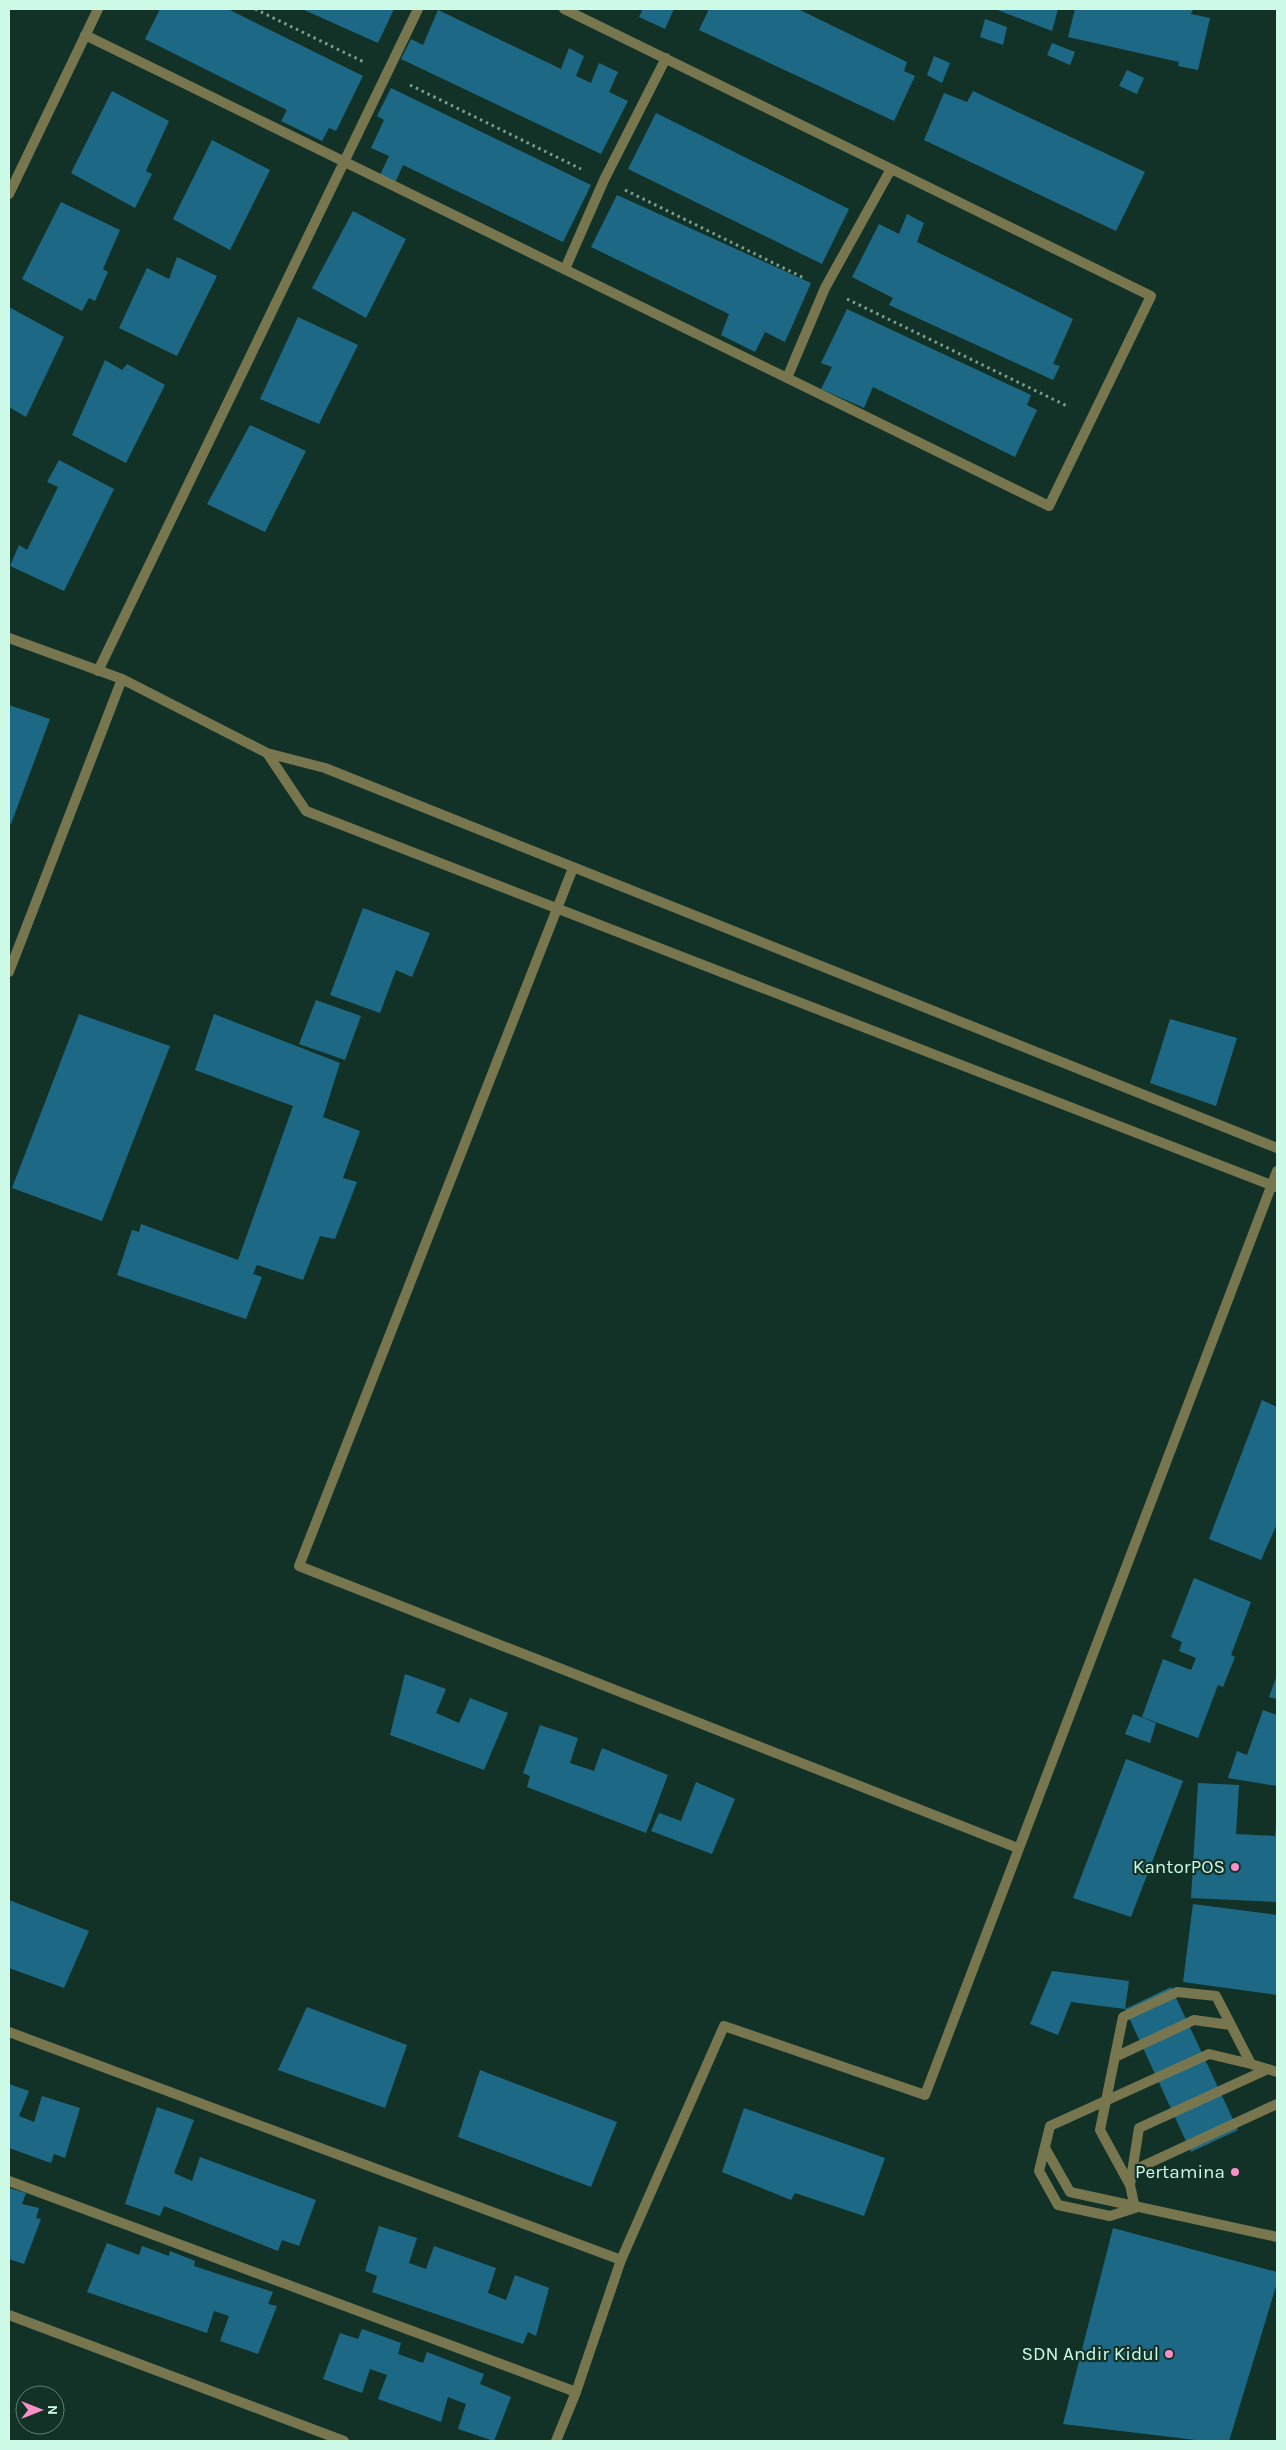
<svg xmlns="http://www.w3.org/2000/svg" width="1286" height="2450" font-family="Karla,sans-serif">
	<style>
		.building { fill: #1d6985 }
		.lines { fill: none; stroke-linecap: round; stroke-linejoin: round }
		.path { stroke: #799f90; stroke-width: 3; stroke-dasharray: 2.5 4; stroke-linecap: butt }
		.lane { stroke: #77764e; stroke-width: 10 }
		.street { stroke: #77764e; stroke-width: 10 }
		.poi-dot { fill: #fa8fc8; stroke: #133227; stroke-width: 2 }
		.labels { text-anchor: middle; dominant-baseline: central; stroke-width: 4.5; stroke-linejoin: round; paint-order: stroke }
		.poi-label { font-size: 19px; fill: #cdfae7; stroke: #133227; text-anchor: end }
	</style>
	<rect width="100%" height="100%" fill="#133227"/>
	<!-- building -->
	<path class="building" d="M160,9h68l135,67 -27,55 -7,-3 -7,13 -41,-20 6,-11 -142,-71z
		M302,9h92l-16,34z
		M643,9h31l-9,20 -26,-12z
		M709,9h89l109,53 -3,9 11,5 -21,45 -195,-91z
		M995,9h63l-6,22z
		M1075,9h118l-2,5 19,4 -12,52 -20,-4 1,-4 -111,-25z
		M438,10l123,59 8,-21 15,8 -8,20 15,7 8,-20 19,9 -9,20 19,9 -27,53 -200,-95 10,-20 12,6z
		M985,19l22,8 -4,18 -23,-8z
		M1052,43l23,9 -5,13 -23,-10z
		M934,56l16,7 -8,20 -15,-8z
		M1127,70l17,8 -7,16 -18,-8z
		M391,88l200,97 -28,57 -160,-77 -8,18 -15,-8 9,-19 -18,-8 13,-28 -7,-4z
		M112,91l57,30 -23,50 6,3 -17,34 -64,-35z
		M973,91l172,81 -29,59 -192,-91 20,-47 23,9z
		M656,113l193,96 -27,55 -194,-95z
		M212,140l58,30 -40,80 -57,-31z
		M617,195l194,88 -26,59 -20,-10 -10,20 -34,-17 8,-21 -138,-67z
		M61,202l59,28 -17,39 5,3 -13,29 -6,-3 -7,13 -60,-32z
		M353,211l53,28 -40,79 -54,-30z
		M907,214l17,9 -7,19 156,77 -20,45 7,2 -7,14 -164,-75 4,-7 -41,-21 27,-53 20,10z
		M177,257l40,19 -40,80 -58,-28 28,-60 22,11z
		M9,307l55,30 -38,80 -17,-10z
		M847,309l184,86 -4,10 10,5 -22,47 -142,-70 -9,21 -43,-19 11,-22 -11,-4z
		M298,317l60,28 -39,79 -59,-25z
		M105,360l17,10 5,-6 38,21 -39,78 -54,-28z
		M250,425l56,26 -41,81 -58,-28z
		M59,460l55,29 -50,102 -54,-25 9,-21 8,5 31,-63 -11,-5z
		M9,705l41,14 -39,105 -2,-1z
		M363,908l67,25 -18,44 -16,-7 -16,43 -50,-18z
		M316,1000l45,16 -16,44 -46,-16z
		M79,1014l91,32 -68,175 -90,-33z
		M214,1014l126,49 -17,54 37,14 -17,47 14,4 -22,57 -15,-3 -17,44 -46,-15 -4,9 9,3 -16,42 -129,-44 15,-45 7,2 2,-8 97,36 55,-154 -98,-36z
		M1170,1019l67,19 -21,68 -66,-23z
		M1262,1400l15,7v117l-16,36 -52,-21z
		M1194,1578l57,24 -20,53 4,2 -12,30 -5,-2 -20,53 -56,-21 21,-58 28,11 5,-12 -17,-7 3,-9 -11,-5z
		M405,1674l41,15 -10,24 23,10 11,-25 38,15 -24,57 -94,-35z
		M1277,1675v24l-8,-2z
		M1263,1710l14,5v71l-49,-8 9,-27 10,4z
		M1133,1714l23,9 -6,20 -25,-9z
		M540,1725l38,13 -8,25 24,8 8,-23 66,27 -22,58 -119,-46 3,-11 -7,-3z
		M1126,1759l57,22 -52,136 -58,-19z
		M696,1782l39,17 -23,55 -61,-23 8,-18 22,8z
		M1198,1783l41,2 -3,49 39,2 2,-22v88l-86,-4z
		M9,1900l80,31 -25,57 -55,-20z
		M1193,1904l84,11v80l-94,-13z
		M1052,1971l77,10 -4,28 -54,-7 -13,33 -28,-11z
		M1171,1987l67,143 -47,22 -66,-143z
		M307,2007l100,38 -22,63 -107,-38z
		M480,2070l137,52 -26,65 -133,-50z
		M9,2084l20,7 -10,25 15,6 8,-26 38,12 -15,50 -11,-4 -3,9 -42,-15z
		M157,2107l37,13 -20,53 18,8 8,-24 116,43 -17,46 -17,-6 -4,11 -114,-45 -4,10 -35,-12z
		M744,2108l141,50 -21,58 -69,-23 -4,7 -69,-28z
		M9,2188l17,5 -4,11 17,4 -3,10 5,1 -17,45 -15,-5z
		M379,2226l38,12 -8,25 17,6 8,-23 62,22 -8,25 18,7 9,-25 34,13 -13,48 -8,-4 -5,12 -151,-52 5,-16 -12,-5z
		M1113,2228l164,44v11l-48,158h-25l-141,-17z
		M107,2243l32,12 3,-9 27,10 1,-5 25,10 -1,5 79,26 -5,12 9,2 -19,48 -38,-13 9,-25 -15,-5 -7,22 -120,-41z
		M362,2329l39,14 -3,11 25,9 4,-11 57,22 -4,10 31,13 -17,44 -36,-12 8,-25 -18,-7 -7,25 -63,-23 9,-24 -17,-6 -8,24 -39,-14 17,-46 18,6z"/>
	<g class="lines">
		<!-- path -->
		<path class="path" d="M255,9l111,54
			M410,85l171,84
			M625,190l179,88
			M847,299l222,108"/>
		<!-- lane -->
		<path class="lane" d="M1115,2057l79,-37 37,5
			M1045,2148l25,44 207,45
			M1132,2171l145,-67
			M1130,2185l9,-57 129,-59
			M1135,2208l-5,-23 -30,-55 23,-113 54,-25 39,4 35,68 26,8
			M1135,2208l-25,8 -52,-11 -19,-34 11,-45 159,-72 42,10"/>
		<!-- street -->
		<path class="street" d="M85,35l964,471 102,-210 -587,-287
			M9,194l89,-185
			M565,269l39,-89 62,-122
			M787,378l38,-90 66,-119
			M9,638l113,41 145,74 58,15 952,380
			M98,671l320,-662
			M267,753l39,58 970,376
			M573,868l-274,698 719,282
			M9,972l113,-293
			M9,2032l612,228
			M9,2181l567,211
			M9,2315l335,126
			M556,2441l20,-49 45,-132 103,-234 201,69 352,-924"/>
	</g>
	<!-- markers -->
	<g class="poi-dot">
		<circle cx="1235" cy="1867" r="5"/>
		<circle cx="1235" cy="2172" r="5"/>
		<circle cx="1169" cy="2354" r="5"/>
	</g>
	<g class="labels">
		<!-- poi labels -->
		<g class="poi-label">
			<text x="1225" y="1867">KantorPOS</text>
			<text x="1225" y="2172">Pertamina</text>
			<text x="1159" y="2354">SDN Andir Kidul</text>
		</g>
	</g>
	<!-- border -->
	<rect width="1286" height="2450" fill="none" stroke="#cdfae7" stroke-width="20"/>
	<!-- north arrow -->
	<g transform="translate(40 2410) rotate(90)"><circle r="24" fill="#133227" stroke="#5d8274"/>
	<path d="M0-4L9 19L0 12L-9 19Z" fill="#fa8fc8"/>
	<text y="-8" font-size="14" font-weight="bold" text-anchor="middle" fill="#cdfae7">N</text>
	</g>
</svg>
